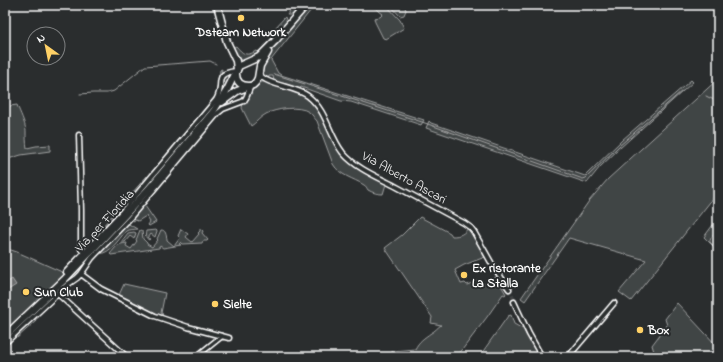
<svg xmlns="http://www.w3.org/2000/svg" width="723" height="362" font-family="'Indie Flower',sans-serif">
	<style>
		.green { fill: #414445; stroke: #a0a2a2 }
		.water { fill: #6a6c6d; stroke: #a6a7a7 }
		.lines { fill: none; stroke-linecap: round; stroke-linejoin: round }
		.stream { stroke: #a6a7a7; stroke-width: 1 }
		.minor-tunnel { stroke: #3f4243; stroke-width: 4; stroke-dasharray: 4 2; stroke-linecap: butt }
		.minor-casing { stroke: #fff; stroke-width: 7 }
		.secondary-casing { stroke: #fff; stroke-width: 9 }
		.primary-casing { stroke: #fff; stroke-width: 9 }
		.minor { stroke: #2a2d2e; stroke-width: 4 }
		.secondary { stroke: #2a2d2e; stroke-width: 6 }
		.primary { stroke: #2a2d2e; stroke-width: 6 }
		.poi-dot { fill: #ffd166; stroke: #2a2d2e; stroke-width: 1.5 }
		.labels { text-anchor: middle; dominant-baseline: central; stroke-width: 4; stroke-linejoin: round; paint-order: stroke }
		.poi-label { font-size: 13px; font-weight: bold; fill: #fff; stroke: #2a2d2e; text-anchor: start }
		.street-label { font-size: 13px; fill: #fff; stroke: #2a2d2e }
	</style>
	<rect width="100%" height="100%" fill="#2a2d2e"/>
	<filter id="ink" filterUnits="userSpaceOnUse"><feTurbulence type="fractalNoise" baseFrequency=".025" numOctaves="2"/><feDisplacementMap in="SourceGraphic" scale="8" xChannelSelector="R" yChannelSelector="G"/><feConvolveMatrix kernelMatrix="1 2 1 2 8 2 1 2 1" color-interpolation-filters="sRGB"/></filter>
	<g filter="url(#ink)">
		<!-- green -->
		<path class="green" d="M290,5h12l-9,11 -2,-1h-4l4,-5 -1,-2z
			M310,5h13l-7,2 -5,3 -40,50 7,13 3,2 143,45 -3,5 -70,-23 -10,-1 -40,-14 -2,2 -25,-8 -1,-5h-4l-1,3 -6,-4v-5l5,-15z
			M371,5h15l14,15 4,8 -18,11 -3,-1 -8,-16 -1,-4 6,-1 3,-3z
			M390,5h14l2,5 -2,5 -4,1z
			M285,17l2,6c-10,11 -29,39 -45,37 -5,-1 -8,-8 -10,-12l4,-2c7,8 10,11 20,5l3,1 18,-20 -3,-3z
			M222,69l-5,27 -65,78h-2l66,-79c2,-5 1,-9 2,-14 0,-4 2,-7 2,-11z
			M227,75l3,3 -9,18c1,-6 0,-13 2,-19z
			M718,79v113l-87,109 -12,-9 27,-32 -77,-22 -44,63 -4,-3 68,-97 19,-22z
			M691,80l2,2 -73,66 -20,19 -13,16 -161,-55 3,-7 2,2 154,53 37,-36z
			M261,82h6l33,12 8,4 7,7 7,9 26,46 15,12 23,12 -3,10c-5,0 -10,-1 -15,-4 -2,-3 -1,-3 -4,-5 -11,-7 -24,-9 -31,-21l-16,-43c-3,-3 -5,-7 -8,-9 -10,-7 -34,-3 -43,2 -6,3 -10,9 -15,12l-9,-18 1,-5 6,-4 3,-10z
			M17,105c3,8 8,17 9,26 0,6 0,11 1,17l9,-2 14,-1v6l-29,4 -16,5v-50l5,-4z
			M147,176v4l-60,67v-3z
			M142,206h3l11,16 -7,4 -1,-1 2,-3 -4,-6 -8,5 -3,-1 -2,1v-5z
			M420,217l30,16 2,3c8,0 12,-2 16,-8l17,29 -21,8 -9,5 6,14 4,-1 2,2 10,-4 5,4 14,-8 10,17 -1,1 -2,-1 -16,23 -28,37 -6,3h-60l-1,-6 23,-2c4,-8 9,-11 16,-16 4,-2 7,-6 10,-8l-10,-2 1,-6 -47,-69 17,-13z
			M718,218v6l-2,3 1,5c-3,3 -7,5 -7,10l8,8v1l-14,-14z
			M127,223l10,6 -9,1 -2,1c-8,9 -15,22 -27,23z
			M200,228l3,3 -1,2 6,7 -1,1h-4l-1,2 -19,1 -2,-2 -2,2 2,1 -18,3 -3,-2 -1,2 -48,7 -1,-1c7,-8 7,-10 17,-11l-1,3 5,3 6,-8 -1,-1 4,-10 2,1 1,8 4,4v1l5,3 6,-7 -1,-1 4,-9c5,0 5,5 6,9v1l7,6 6,-8 -2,-2 3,-7 7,5 -2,3 6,5 7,-8 -1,-1 2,-2z
			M156,230l1,1 -2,6 -4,-3 -3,4 2,1 -1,1c-4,-2 -4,-5 -3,-9z
			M134,232l2,1 -2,6 -4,-3 -5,6h-4l7,-9z
			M5,249l1,2 5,-1 6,2 45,20 3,3 -36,35 -24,22z
			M124,284l41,9 -4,20 2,1 -1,1 -7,-2 -36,-18z
			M677,303l41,44v10h-61l-2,-2 -3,-10 15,-20 -2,-6z
			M511,315l3,9 9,5 16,28h-60l29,-41z
			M36,316l3,1 -4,3 1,1 -19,17v-4z"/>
		<!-- water -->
		<path class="water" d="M12,279l4,6 -11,7v-8z"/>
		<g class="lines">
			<!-- stream -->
			<path class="stream" d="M274,74l148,48 161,57 3,-1 33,-32 63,-55
				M80,94l13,-1h14l7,-2 31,-25 65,-5 6,3
				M706,96l12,6"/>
			<!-- minor-tunnel -->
			<path class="minor-tunnel" d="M509,289l6,12"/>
			<defs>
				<path id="minor" d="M259,74c9,12 36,12 49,22 20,16 20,38 35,57 14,16 35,24 54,34 22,12 45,24 67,36l7,5 3,4 18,32 17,25
					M79,135l2,75v39l3,4
					M66,272l56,-60 94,-112c10,-16 -5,-26 20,-29
					M81,274l20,15 54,27 33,11 41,11
					M58,294l69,63
					M514,302l15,32 13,23
					M5,343l62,-58 10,-7 4,-4 11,-16 37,-39 89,-106 5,-4 21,-8c4,-5 4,-10 7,-15
					M196,357l26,-21
					M568,357l46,-54"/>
				<path id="secondary" d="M217,5l10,37 9,19 1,9"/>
				<path id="primary" d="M275,41l31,-36
					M236,74c0,8 5,12 13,12
					M222,102l15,-11 16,-6 3,-3 2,-4 2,-12 8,-14
					M5,336l59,-56 61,-65 28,-31 60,-72 14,-22 12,-24 20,-9 18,-18"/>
			</defs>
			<!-- minor casing -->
			<use href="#minor" class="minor-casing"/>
			<!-- secondary casing -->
			<use href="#secondary" class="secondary-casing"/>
			<!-- primary casing -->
			<use href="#primary" class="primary-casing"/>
			<!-- minor -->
			<use href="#minor" class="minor"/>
			<!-- secondary -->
			<use href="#secondary" class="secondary"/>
			<!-- primary -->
			<use href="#primary" class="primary"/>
		</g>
	</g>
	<!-- markers -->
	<g class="poi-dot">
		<circle cx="241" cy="18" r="4"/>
		<circle cx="464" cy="275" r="4"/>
		<circle cx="26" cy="292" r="4"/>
		<circle cx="215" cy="304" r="4"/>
		<circle cx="640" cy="330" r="4"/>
	</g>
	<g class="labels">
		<!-- poi labels -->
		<g class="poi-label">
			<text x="241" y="32" text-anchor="middle">Dsteam Network</text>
			<text x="472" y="268">Ex ristorante<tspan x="472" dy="15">La Stalla</tspan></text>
			<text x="34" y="292">Sun Club</text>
			<text x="223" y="304">Sielte</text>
			<text x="648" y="330">Box</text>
		</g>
		<!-- street labels -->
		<g class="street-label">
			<text transform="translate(404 178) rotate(29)">Via Alberto Ascari</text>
			<text transform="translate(105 221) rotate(-47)">Via per Floridia</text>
		</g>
	</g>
	<!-- margin -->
	<rect width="723" height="362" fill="none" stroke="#2a2d2e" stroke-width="20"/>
	<rect x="10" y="10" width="703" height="342" fill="none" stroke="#fff" stroke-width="1.5" filter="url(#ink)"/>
	<!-- north arrow -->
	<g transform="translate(46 46) rotate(327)"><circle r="19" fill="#2a2d2e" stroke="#7f8182"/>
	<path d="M0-3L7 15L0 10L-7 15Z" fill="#ffd166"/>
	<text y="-6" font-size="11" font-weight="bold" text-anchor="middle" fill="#ffffff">N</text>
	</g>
</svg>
